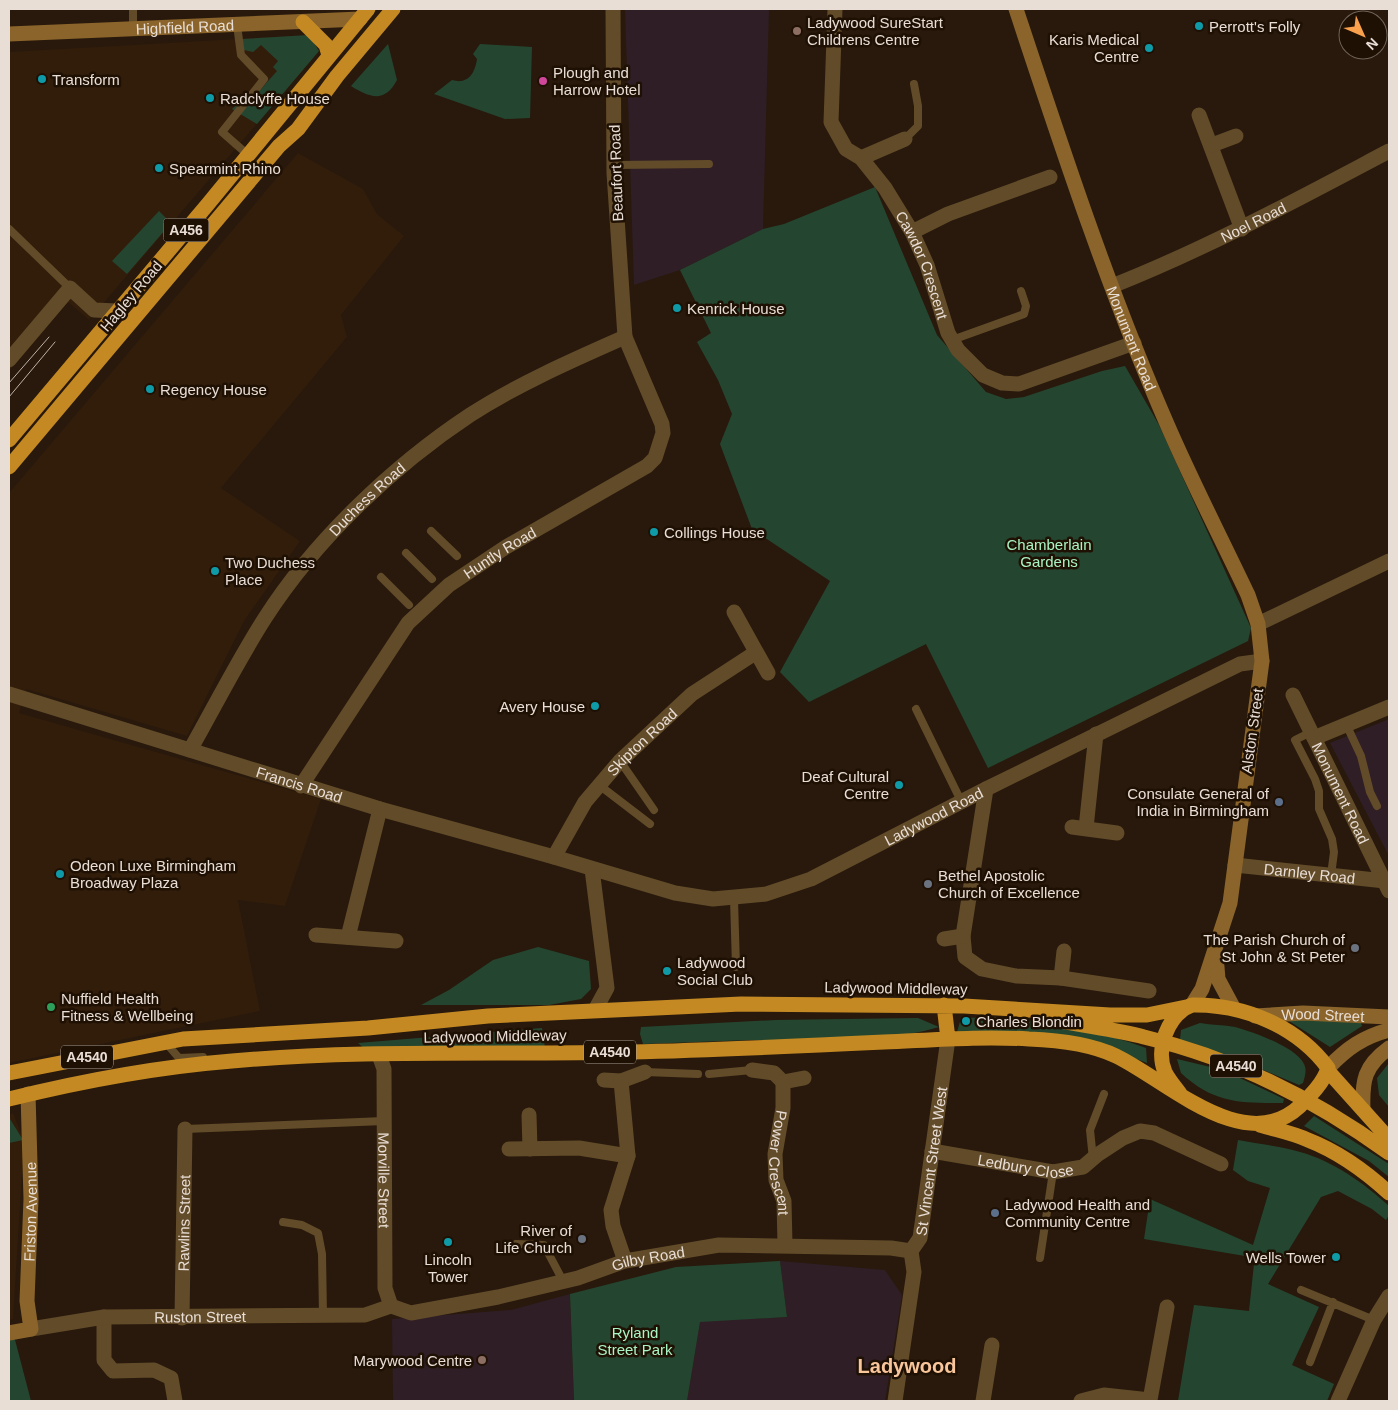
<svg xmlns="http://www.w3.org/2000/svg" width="1398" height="1410" font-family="Arial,sans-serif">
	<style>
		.built { fill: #321d0b }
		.education { fill: #2f1e25 }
		.green { fill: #244630 }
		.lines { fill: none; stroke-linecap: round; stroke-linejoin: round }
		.lane { stroke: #624b29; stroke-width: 8 }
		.street { stroke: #624b29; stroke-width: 15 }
		.secondary { stroke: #8a642a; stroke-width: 15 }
		.highway { stroke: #c48922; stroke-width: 15 }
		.tram { stroke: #beb2a8; stroke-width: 1 }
		.culture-dot { fill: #0f9aa8; stroke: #1f1004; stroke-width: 2 }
		.education-dot { fill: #8d6e63; stroke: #1f1004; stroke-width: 2 }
		.hotel-dot { fill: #d1479c; stroke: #1f1004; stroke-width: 2 }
		.service-dot { fill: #5c6f8a; stroke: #1f1004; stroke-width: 2 }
		.worship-dot { fill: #6b7280; stroke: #1f1004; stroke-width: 2 }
		.leisure-dot { fill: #2e9e5b; stroke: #1f1004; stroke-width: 2 }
		.labels { text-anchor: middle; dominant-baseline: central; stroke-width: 5; stroke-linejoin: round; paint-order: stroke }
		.shield { fill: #1f1004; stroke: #aca097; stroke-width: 1 }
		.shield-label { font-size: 14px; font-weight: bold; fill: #e9ded6 }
		.poi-label { font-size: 15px; fill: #e9ded6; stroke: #1f1004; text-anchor: start }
		.street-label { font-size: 15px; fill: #e9ded6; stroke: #1f1004 }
		.park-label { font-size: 15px; fill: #a9f4c2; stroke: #1f1004 }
		.district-label { font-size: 20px; font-weight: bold; fill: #f9c69c; stroke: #1f1004 }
	</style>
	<rect width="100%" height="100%" fill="#28190c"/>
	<!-- built -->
	<path class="built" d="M309,35l10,16 -230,269 -21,-18 -59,69v-319z
		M298,153l65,36 14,25 27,22 -63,79 6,22 -126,151 79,53 -56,80 -57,115 -161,-47 -7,24 302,86 -36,107 -47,-6 22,111 -251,52v-570z
		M13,1113l11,28 -11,178 -4,1v-205z"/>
	<!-- education -->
	<path class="education" d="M625,9h144l-6,220 -83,41 -46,15z
		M1389,719v137l-59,-113z
		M780,1261l105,9 17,25 -17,106h-198l13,-80 87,-4z
		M570,1294l4,107h-181l-1,-82 119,-9z"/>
	<!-- green -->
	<path class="green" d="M309,35l10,16 -62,73 -25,-15 6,-6 9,2 30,-34 -4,-4 5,-6 -17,-16 -8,7 -9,-2 -2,-11z
		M388,44l9,36c-12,23 -27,18 -46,6z
		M480,44l52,3 -2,71 -25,1 -71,-25 18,-14c16,5 23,-7 25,-21l-4,-5z
		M875,187l62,148 49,57 20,7 18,-2 78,-26 23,-5 34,59 92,203 -3,13 -260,127 -62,-124 -117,58 -29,-30 50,-91 -78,-52 -32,-85 12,-30 -14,-34 -21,-38 14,-9 -31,-63 83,-41 21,-5z
		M159,211l12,12 -44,51 -15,-13z
		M538,947l51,14 2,28 -10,10 -32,6h-128l28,-15 44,-30z
		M1000,1017c49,5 100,14 146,31l1,15 -24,-9 -166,-22 4,-14z
		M918,1018l21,9c-61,18 -127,13 -189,13 -36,1 -72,3 -107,4l-3,-10 1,-7 135,-7z
		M1290,1019l71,4 1,3 -32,21 -41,-26z
		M1200,1023c11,2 24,2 35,4 18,5 61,20 69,37 3,6 1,12 -1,19l-4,2 -57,-24 -62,-21 1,-10z
		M542,1028l3,20 -178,3 -9,-8z
		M1177,1059l46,11 61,29 -1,4c-41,0 -69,1 -102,-30z
		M1389,1063v44l-10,-12 -2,-17z
		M1314,1116l75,48v13l-20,-16 -65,-35z
		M9,1119h1l13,21 -14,3z
		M1238,1140c20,4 42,6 62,12 33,9 64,31 89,54v9l-3,5 -14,-11 -34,-18 -17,6 -53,87 51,23 -27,58 42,19 -7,17h-149l16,-96 55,6 5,-47 -9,-8 -101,-17 6,-40 103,46 17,-57 -22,-7 -15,-11z
		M780,1261l7,56 -87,5 -13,79h-116l3,-1 -4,-106 106,-27z
		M14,1336l17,65h-22v-64z"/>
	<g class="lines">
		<!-- lane -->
		<path class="lane" d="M133,9v19
			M237,25l4,30 23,24 -42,53 25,22
			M905,139l13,-13v-20l-4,-22
			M614,165l95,-1
			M9,229l61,59
			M952,340l72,-26 2,-8 -5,-15
			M431,531l26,25
			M406,553l26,26
			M381,577l28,28
			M916,709l45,92
			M1346,724l15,32 9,36 7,14
			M1311,732l-16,8 20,39 4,12v18l13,30 2,13 -3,23
			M620,761l34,49
			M599,785l51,39
			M734,899l2,68
			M166,1043l13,15 24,-1
			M645,1072l53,2
			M709,1074l43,-4
			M185,1129l199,-8
			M1093,1159l-3,-29 14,-36
			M283,1222l19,3 16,8 4,21 1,62
			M516,1244l28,1 19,36
			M1040,1258l13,-86
			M1301,1290l73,30
			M1310,1362l23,-60"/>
		<!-- street -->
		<g class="street">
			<path id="s1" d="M835,9l-4,113 15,27 15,9 24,30 27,44 15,33 21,68 10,17 25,25 19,8 17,1 115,-41"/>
			<path d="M1199,115l43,114"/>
			<path d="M1212,145l24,-9"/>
			<path d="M861,158l44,-19"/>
			<path d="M912,232l36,-18 102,-37"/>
			<path id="s2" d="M1112,286c96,-38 186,-87 277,-135"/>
			<path d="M9,360l61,-72 24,22 23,1"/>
			<path d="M734,612l34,61"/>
			<path d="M1258,624l131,-63"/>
			<path id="s3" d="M9,694l371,115 174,48 121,36 38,6 53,-5 45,-15 175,-90 254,-125 22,-3"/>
			<path id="s4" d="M1293,695l96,196"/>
			<path d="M1314,738l75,-31"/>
			<path id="s5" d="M190,750c25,-44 48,-90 75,-132 50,-78 128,-152 205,-203 48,-31 103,-55 155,-78"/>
			<path id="s6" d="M301,786l107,-163 41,-38 57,-38 141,-81 8,-8 8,-25 -1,-9 -37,-87 -11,-164 -1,-164"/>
			<path d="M986,789l-23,147 2,21 17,12 34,7 45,2 88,13"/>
			<path d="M1072,827l45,6"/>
			<path d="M1086,828l10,-94"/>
			<path id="s7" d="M554,857l31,-55 35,-41 72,-67 63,-41"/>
			<path id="s8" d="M1235,865l150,16"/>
			<path d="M592,869l15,119 -12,22"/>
			<path d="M316,935l80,6"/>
			<path d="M348,937l32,-128"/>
			<path d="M944,939l19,-3"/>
			<path d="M1061,978l3,-27"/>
			<path id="s9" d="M379,1055l5,14 1,219 6,18"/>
			<path d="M752,1070l22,3 9,9 21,-4"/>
			<path d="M604,1080l17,1 24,-9"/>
			<path d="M621,1081l7,75 -17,54 2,16 12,35"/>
			<path id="s10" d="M783,1082v26l-8,46 1,26 8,21 1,44"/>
			<path d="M529,1115l1,34"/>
			<path d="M509,1149l70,-1 49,8"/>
			<path id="s11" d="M932,1151l121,21 30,-5 14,-12 26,-17 17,-7 14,2 67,31"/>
			<path id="s12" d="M391,1306l20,7 87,-16 80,-19 47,-17 94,-16 172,3 20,3"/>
			<path d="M104,1317v43l9,11 41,-1 17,8 4,23"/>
			<path id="s13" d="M182,1318l3,-189"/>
			<path id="s14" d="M31,1329l73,-12 261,-2 26,-9"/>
			<path id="s15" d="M895,1401l19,-129 -3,-21 9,-13 28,-199"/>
			<path d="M983,1401l9,-56"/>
			<path d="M1081,1401l23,-6 46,5 17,-93"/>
			<path d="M1338,1401l36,-81 15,-24"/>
		</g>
		<!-- secondary -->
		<g class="secondary">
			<path id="s16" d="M1016,9c46,139 92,280 151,415 25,58 54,114 81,171l10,29 4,37 -32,242 -28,86 -10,16"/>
			<path id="s17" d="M9,34l351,-15"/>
			<path d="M1216,955l2,24 15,28"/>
			<path id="s18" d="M1255,1016l48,-3 86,4"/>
			<path d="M1328,1068c19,-20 35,-31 61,-38"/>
			<path d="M1363,1109c-1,-28 1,-43 26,-61"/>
			<path id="s19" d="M9,1333l22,-4 -4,-28 4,-102 -3,-105"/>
		</g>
		<!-- highway -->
		<path class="highway" d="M303,22l23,23 3,10
			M9,440l199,-236 160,-195
			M9,467l270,-321 19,-17 39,-53 56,-67
			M944,1005l4,34
			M1051,1019c31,7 63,10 93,18 89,21 172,63 245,116
			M1328,1071l61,68
			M9,1073l174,-34 185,-11 120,-12 253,-12 223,2 146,9h37l39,-8
			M9,1099c73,-18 148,-32 223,-38 132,-12 266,-6 398,-9 85,-2 170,-6 254,-10 48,-2 97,-6 145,-3 27,1 62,5 87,17 50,24 129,102 184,50 11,-11 24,-24 28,-38 -31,-42 -85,-64 -136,-63 -24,9 -37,44 -27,67 4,8 11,16 16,23
			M1260,1125c16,5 33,8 48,15 31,12 57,31 81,53"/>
		<!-- tram -->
		<path class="tram" d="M9,383l40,-46
			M9,397l46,-55"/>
	</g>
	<!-- markers -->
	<g class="culture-dot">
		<circle cx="1199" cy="26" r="5"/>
		<circle cx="1149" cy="48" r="5"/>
		<circle cx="42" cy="79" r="5"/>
		<circle cx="210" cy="98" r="5"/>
		<circle cx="159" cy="168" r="5"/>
		<circle cx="677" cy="308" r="5"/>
		<circle cx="150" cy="389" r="5"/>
		<circle cx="654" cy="532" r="5"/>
		<circle cx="215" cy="571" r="5"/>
		<circle cx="595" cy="706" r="5"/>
		<circle cx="899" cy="785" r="5"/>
		<circle cx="60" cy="874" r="5"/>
		<circle cx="667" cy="971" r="5"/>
		<circle cx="966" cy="1021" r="5"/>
		<circle cx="448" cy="1242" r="5"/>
		<circle cx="1336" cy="1257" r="5"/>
	</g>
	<g class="education-dot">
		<circle cx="797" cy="31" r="5"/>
		<circle cx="482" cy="1360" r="5"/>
	</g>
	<circle class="hotel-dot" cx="543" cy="81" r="5"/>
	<g class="service-dot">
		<circle cx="1279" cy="802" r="5"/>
		<circle cx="995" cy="1213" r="5"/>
	</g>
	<g class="worship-dot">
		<circle cx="928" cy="884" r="5"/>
		<circle cx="1355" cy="948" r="5"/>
		<circle cx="582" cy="1239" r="5"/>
	</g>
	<circle class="leisure-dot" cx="51" cy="1007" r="5"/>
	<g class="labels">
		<!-- shield labels -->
		<g class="shield">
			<rect x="163.5" y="218.5" width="45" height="23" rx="4"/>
			<rect x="584" y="1040.5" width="52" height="23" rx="4"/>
			<rect x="61" y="1045.5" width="52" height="23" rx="4"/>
			<rect x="1210" y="1054.5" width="52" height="23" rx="4"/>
		</g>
		<g class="shield-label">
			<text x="186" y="230">A456</text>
			<text x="610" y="1052">A4540</text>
			<text x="87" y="1057">A4540</text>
			<text x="1236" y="1066">A4540</text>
		</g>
		<!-- poi labels -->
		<g class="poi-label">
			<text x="807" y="22">Ladywood SureStart<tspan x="807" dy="17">Childrens Centre</tspan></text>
			<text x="1209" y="26">Perrott's Folly</text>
			<text x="1139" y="39" text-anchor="end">Karis Medical<tspan x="1139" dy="17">Centre</tspan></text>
			<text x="553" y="72">Plough and<tspan x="553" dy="17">Harrow Hotel</tspan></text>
			<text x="52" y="79">Transform</text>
			<text x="220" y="98">Radclyffe House</text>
			<text x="169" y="168">Spearmint Rhino</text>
			<text x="687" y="308">Kenrick House</text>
			<text x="160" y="389">Regency House</text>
			<text x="664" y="532">Collings House</text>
			<text x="225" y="562">Two Duchess<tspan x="225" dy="17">Place</tspan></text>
			<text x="585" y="706" text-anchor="end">Avery House</text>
			<text x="889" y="776" text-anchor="end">Deaf Cultural<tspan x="889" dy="17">Centre</tspan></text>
			<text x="1269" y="793" text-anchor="end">Consulate General of<tspan x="1269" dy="17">India in Birmingham</tspan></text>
			<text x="70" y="865">Odeon Luxe Birmingham<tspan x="70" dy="17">Broadway Plaza</tspan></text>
			<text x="938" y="875">Bethel Apostolic<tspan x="938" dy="17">Church of Excellence</tspan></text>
			<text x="1345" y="939" text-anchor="end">The Parish Church of<tspan x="1345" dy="17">St John &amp; St Peter</tspan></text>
			<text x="677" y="962">Ladywood<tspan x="677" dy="17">Social Club</tspan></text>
			<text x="61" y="998">Nuffield Health<tspan x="61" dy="17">Fitness &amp; Wellbeing</tspan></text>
			<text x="976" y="1021">Charles Blondin</text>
			<text x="1005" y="1204">Ladywood Health and<tspan x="1005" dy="17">Community Centre</tspan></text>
			<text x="572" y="1230" text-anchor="end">River of<tspan x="572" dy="17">Life Church</tspan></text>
			<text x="1326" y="1257" text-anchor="end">Wells Tower</text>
			<text x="448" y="1259" text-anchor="middle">Lincoln<tspan x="448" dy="17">Tower</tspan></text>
			<text x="472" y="1360" text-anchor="end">Marywood Centre</text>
		</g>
		<!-- street labels -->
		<g class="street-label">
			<text stroke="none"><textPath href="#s17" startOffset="176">Highfield Road</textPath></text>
			<text transform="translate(616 173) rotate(-92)">Beaufort Road</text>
			<text stroke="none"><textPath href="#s2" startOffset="155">Noel Road</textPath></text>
			<text stroke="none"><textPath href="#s1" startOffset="286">Cawdor Crescent</textPath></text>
			<text transform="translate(131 296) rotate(-50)">Hagley Road</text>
			<text stroke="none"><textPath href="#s16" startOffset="349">Monument Road</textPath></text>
			<text stroke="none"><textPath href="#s5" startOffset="309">Duchess Road</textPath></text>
			<text stroke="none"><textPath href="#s6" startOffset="311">Huntly Road</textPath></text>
			<text transform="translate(1252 731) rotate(-82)">Alston Street</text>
			<text stroke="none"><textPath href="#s7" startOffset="146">Skipton Road</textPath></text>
			<text stroke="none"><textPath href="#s3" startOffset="304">Francis Road</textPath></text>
			<text stroke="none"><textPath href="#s4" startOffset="109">Monument Road</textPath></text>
			<text stroke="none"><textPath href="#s3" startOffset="972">Ladywood Road</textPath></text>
			<text stroke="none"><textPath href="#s8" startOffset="75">Darnley Road</textPath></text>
			<text transform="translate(896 988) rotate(1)">Ladywood Middleway</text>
			<text stroke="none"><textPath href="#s18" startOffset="68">Wood Street</textPath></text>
			<text transform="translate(495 1036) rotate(-1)">Ladywood Middleway</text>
			<text stroke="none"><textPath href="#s15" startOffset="245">St Vincent Street West</textPath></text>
			<text stroke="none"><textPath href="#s10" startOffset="82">Power Crescent</textPath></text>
			<text stroke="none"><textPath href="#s11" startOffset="95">Ledbury Close</textPath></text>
			<text stroke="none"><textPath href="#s9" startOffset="126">Morville Street</textPath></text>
			<text stroke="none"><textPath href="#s19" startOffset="140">Friston Avenue</textPath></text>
			<text stroke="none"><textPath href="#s13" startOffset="95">Rawlins Street</textPath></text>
			<text stroke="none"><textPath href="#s12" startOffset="265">Gilby Road</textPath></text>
			<text stroke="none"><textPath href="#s14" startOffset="170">Ruston Street</textPath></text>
		</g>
		<!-- park labels -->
		<g class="park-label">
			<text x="1049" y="544">Chamberlain<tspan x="1049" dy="17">Gardens</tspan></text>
			<text x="635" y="1332">Ryland<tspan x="635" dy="17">Street Park</tspan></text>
		</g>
		<!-- district labels -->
		<g class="district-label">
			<text x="907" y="1366">Ladywood</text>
		</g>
	</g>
	<!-- border -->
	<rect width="1398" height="1410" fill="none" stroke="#e9ded6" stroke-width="20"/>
	<!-- north arrow -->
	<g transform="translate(1363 35) rotate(135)"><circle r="24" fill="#1f1004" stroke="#706258"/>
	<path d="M0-4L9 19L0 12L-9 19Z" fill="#f9a04c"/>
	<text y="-8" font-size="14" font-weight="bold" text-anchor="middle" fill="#e9ded6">N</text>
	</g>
</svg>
